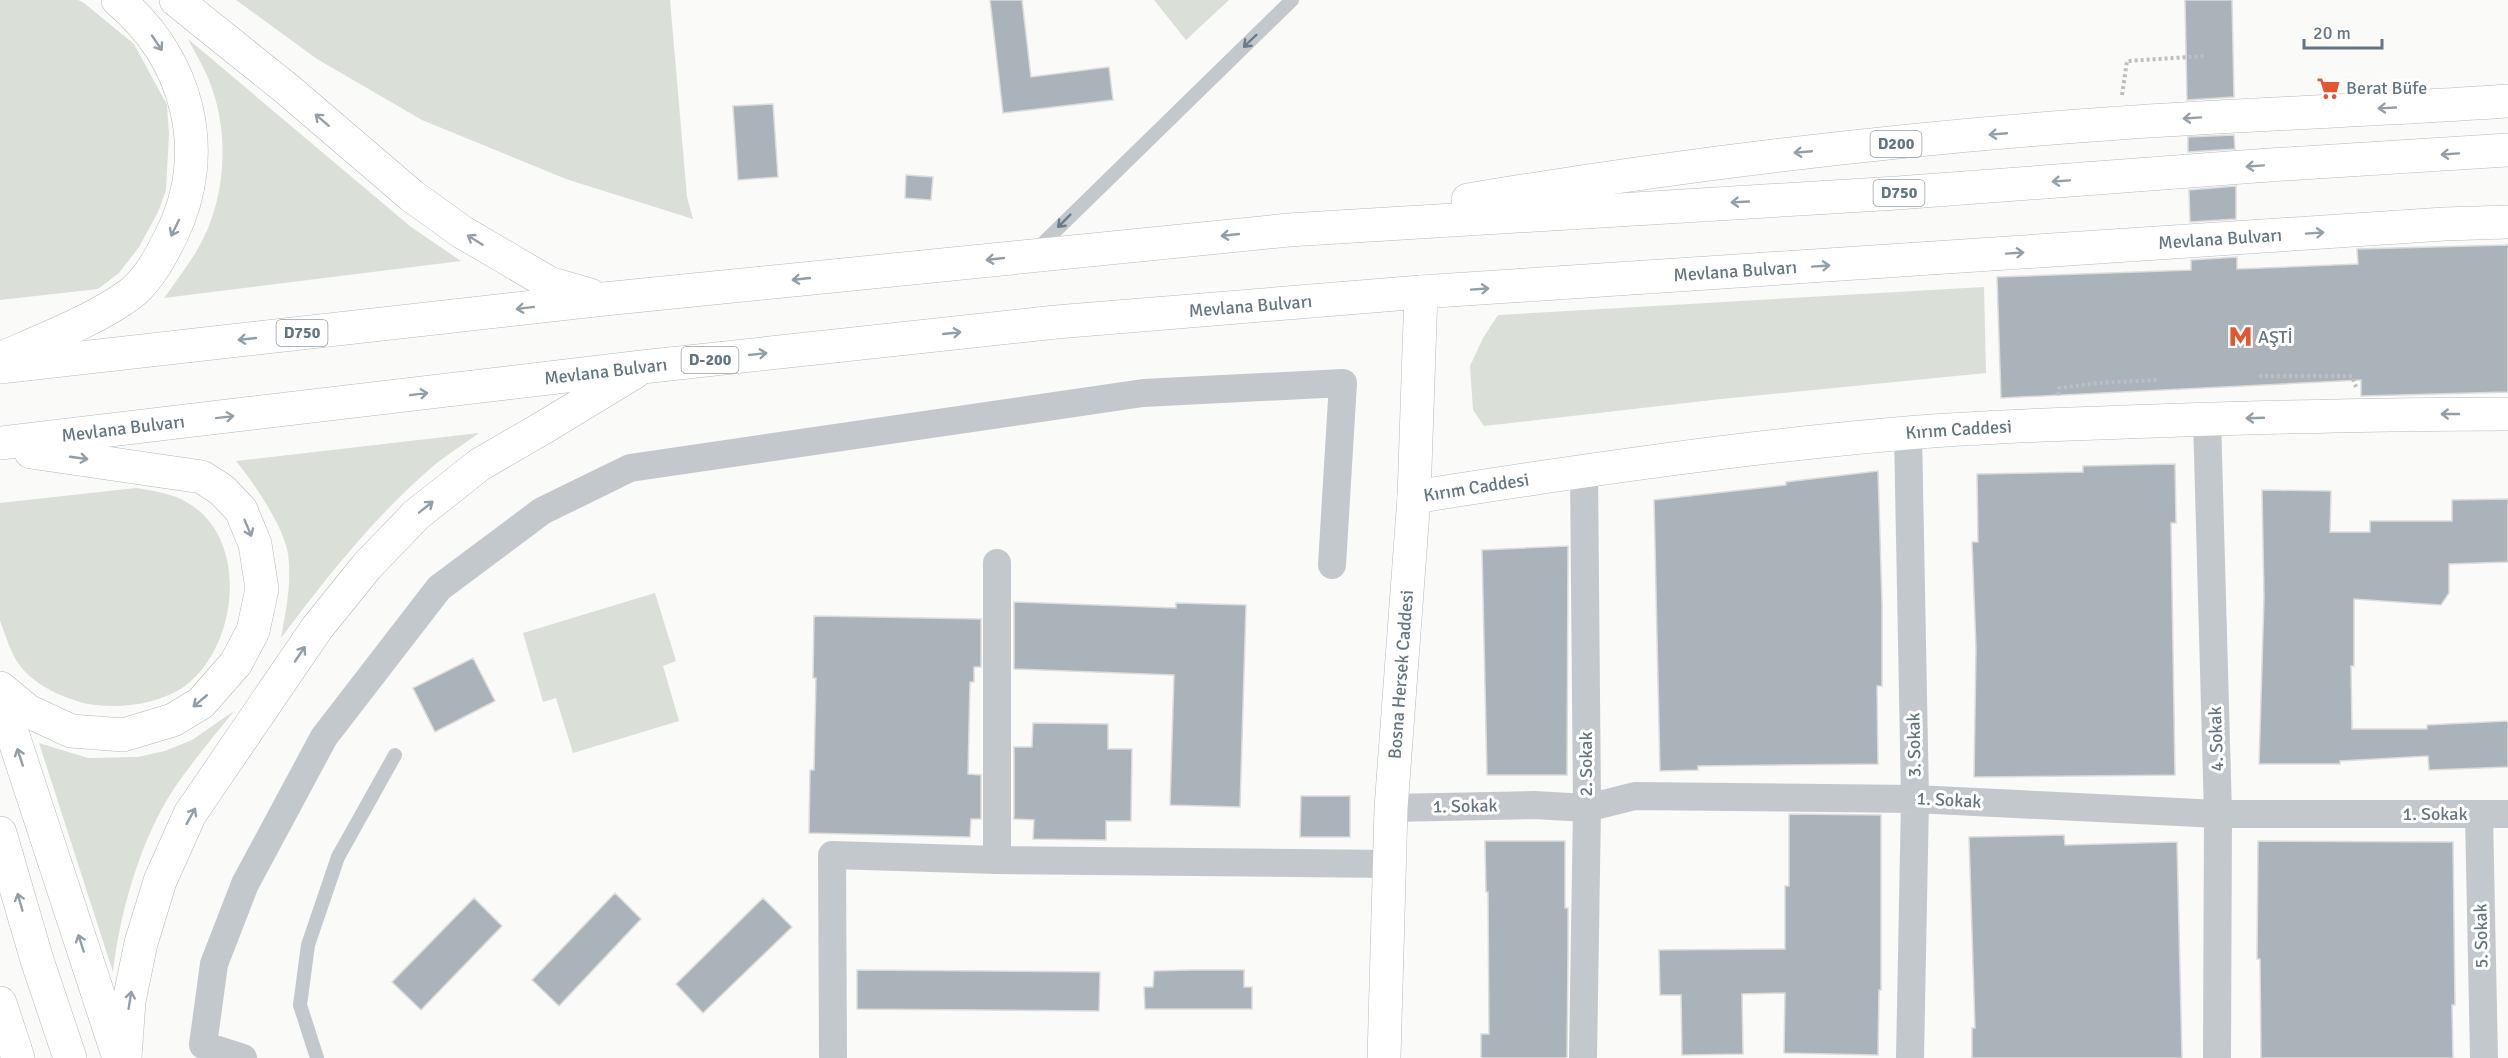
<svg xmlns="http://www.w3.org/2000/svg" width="2508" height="1058" font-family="Signika,sans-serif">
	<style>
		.green { fill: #dadfd7 }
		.building { fill: #aab3b9; stroke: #dcdcda; stroke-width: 1.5 }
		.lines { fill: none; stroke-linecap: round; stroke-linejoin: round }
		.secondary-casing { stroke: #b3babf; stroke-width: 34 }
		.primary-casing { stroke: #b5babe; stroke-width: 34 }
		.highway-casing { stroke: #b4b9bd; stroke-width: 34 }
		.path { stroke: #bbbfc2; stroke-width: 4; stroke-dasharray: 3 3; stroke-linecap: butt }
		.lane { stroke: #c3c8cc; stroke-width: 14 }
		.street { stroke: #c3c8cc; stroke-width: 28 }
		.secondary { stroke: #fff; stroke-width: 33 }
		.primary { stroke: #fff; stroke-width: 33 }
		.highway { stroke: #fff; stroke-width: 33 }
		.oneway { stroke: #6a7a87 }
		.oneway2 { stroke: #939fa8 }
		.labels { text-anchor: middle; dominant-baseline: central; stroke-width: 6; stroke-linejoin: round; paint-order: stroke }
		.shield { fill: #fff; stroke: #939fa8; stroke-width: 1.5 }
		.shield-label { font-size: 16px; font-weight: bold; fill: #657683 }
		.poi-label { font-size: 18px; fill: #657683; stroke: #fff; text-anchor: start }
		.street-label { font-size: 18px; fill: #657683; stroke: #fff }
	</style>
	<rect width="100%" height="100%" fill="#fafaf8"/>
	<!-- green -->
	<path class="green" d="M0,0h78l6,3 50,41 33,61 2,29 -3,56 -8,22 -19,35 -20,26 -21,16 -98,11z
		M236,0h434l17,197 6,22 -127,-40 -144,-59 -105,-61z
		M1154,0h75l-43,40z
		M188,39l223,188 50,34 -297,37c11,-15 22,-30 32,-46 30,-50 35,-117 13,-172 -6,-14 -14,-28 -21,-41z
		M1984,287l2,86 -265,26 -237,27 -11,-16 -3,-44 13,-28 15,-23z
		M479,433c-16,12 -33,22 -48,35 -58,50 -105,110 -150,170 5,-28 11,-56 7,-84 -4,-27 -34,-71 -52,-93z
		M136,488c18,3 36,5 52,15 62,36 50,144 -3,183 -27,19 -66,23 -97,18 -23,-5 -52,-18 -67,-37 -10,-12 -15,-31 -21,-46v-118z
		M655,593l21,68 -13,5 16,55 -106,32 -17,-55 -13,4 -20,-69z
		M234,711c-20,25 -41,50 -59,76 -34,51 -55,124 -62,185l-74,-229 49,15 50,-1 27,-6 27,-11z"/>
	<!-- building -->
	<path class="building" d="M990,0h32l9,77 78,-10 4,33 -110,13z
		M2185,0h47l2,97 -47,3z
		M773,104l5,73 -40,3 -5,-74z
		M2234,135l1,14 -47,3v-15z
		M906,175l27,2 -2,23 -26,-2z
		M2236,186v33l-46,3 -1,-32z
		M2508,245v147l-147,4v-16l-360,18 -4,-121 194,-7v-10l46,-3v12l121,-5 -1,-15z
		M2175,464l1,59h-5l4,252 -201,2 2,-129 -4,-106h6l-1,-68 106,-2v-6z
		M1878,471l4,133v82h-5l1,78 -180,2v4l-38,1 -6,-271 132,-15v-3z
		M2262,490l69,1 -1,41h40v-11h82v-21l56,-1v63l-59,2v29l-8,12 -87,-6v67h-3l1,63h75v-4l81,-4v46l-79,3 -1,-14 -88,5v3h-81l5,-166z
		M1568,546l-1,229h-80l-5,-225z
		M1014,602l162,6v-5l70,2 -6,202 -70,-2 4,-130 -160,-6z
		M814,616l167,3v48h-7v15h-4l-2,92 13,1v44h-10l-1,18 -161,-4 1,-63h4l2,-92h-3z
		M473,658l22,43 -60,31 -22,-44z
		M1033,723l75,1v25h24l-1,72h-25v19l-73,-1 1,-19 -20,-1v-72h18z
		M1301,796h49v41h-50z
		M1789,814l92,1v175h-2l-1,65 -94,-2 1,-60 -43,1 1,60 -61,1 -1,-60h-21l-1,-45 126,-1v-63h4z
		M2064,835l1,10 112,-3 5,216h-210v-30h3l-6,-191z
		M1485,841h80v67h3v41l-1,109h-86v-24h8l-1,-142h-2z
		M2258,841l195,1 2,163h-3l1,53h-192l-1,-99h-3z
		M615,893l26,26 -82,87 -27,-26z
		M474,898l28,28 -81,84 -29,-28z
		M763,898l29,29 -89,86 -27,-29z
		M857,970l243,2 -1,39 -242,-2z
		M1190,970h54v17h8v22h-107l-1,-22h9l1,-16z"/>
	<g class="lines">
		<defs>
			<g id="secondary">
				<path id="s1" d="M1414,497c164,-26 328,-50 493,-64 82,-7 165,-9 248,-12 118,-4 235,-7 353,-7"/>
				<path id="s2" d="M1384,1058l7,-250 23,-311 7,-205"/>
			</g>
			<path id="primary" d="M0,696l119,362
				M0,833l37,127 33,98
				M0,1003l18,55"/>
			<g id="highway">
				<path d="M176,0l111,89 125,107 50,36 87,51 41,12"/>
				<path d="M1468,200c216,-36 433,-62 652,-77 129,-9 259,-13 388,-22"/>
				<path d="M4,357c39,-17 98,-40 130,-66 17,-15 28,-37 38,-57 40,-83 16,-175 -54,-234"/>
				<path d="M0,367l604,-68 685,-69 608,-37 372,-28 239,-15"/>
				<path id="s3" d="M0,443l642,-76 414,-45 365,-30 1023,-68 64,-2"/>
				<path d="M0,688l28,23 43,20 52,4 50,-15 28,-17 35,-40 17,-32 9,-42 -7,-45 -14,-34 -19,-20 -20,-13 -171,-25"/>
				<path d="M125,1058l4,-57 12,-58 19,-62 30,-67 127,-186 50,-62 49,-51 63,-50 67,-39 89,-54"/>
			</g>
		</defs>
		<!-- secondary casing -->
		<use href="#secondary" class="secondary-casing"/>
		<!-- primary casing -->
		<use href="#primary" class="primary-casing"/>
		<!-- highway casing -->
		<use href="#highway" class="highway-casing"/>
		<!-- path -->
		<path class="path" d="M2122,95l5,-34 78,-5
			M2259,376h93l4,11
			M2058,395l1,-7 38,-5 62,-3"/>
		<!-- lane -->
		<path class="lane" d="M1036,250l256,-250
			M317,1058l-17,-53 8,-60 30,-88 57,-102"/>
		<!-- street -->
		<path class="street" d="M2207,419l11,395 -1,244
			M1908,433l7,366 -5,259
			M1391,808l143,-3 53,3 48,-12 280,3 303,15h290
			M2479,814l5,244
			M997,860v-297
			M243,1058l-40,-13 11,-81 31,-80 79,-147 115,-149 103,-77 88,-43 513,-75 200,-10 -11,182
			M833,1058l-1,-203 165,5 394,4
			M1583,1058l4,-250 -3,-338"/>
		<!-- secondary -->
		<use href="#secondary" class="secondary"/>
		<!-- primary -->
		<use href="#primary" class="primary"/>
		<!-- highway -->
		<use href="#highway" class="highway"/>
	</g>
	<!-- one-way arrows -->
	<defs><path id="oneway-shaft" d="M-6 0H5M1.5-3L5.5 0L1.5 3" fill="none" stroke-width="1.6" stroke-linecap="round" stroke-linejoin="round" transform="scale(1.5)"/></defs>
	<g class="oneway">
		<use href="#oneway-shaft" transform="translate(1250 41) rotate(136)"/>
		<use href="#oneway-shaft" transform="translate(1064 221) rotate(135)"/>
	</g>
	<g class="oneway2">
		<use href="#oneway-shaft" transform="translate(157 43) rotate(56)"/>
		<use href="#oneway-shaft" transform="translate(2387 108) rotate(177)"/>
		<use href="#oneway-shaft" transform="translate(2192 118) rotate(176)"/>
		<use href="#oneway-shaft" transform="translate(322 120) rotate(-139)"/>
		<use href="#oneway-shaft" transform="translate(1998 134) rotate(175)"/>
		<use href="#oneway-shaft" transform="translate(1803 152) rotate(175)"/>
		<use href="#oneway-shaft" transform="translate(2450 154) rotate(176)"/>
		<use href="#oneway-shaft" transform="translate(2255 166) rotate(176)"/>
		<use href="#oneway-shaft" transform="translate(2061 181) rotate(176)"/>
		<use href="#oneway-shaft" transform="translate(1740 202) rotate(177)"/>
		<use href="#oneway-shaft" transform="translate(175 228) rotate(116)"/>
		<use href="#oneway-shaft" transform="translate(2315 233) rotate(-4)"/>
		<use href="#oneway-shaft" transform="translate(1230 235) rotate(174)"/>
		<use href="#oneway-shaft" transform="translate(475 240) rotate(-148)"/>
		<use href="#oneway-shaft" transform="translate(2015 253) rotate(-4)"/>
		<use href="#oneway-shaft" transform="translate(995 259) rotate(174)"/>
		<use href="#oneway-shaft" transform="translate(1821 266) rotate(-4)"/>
		<use href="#oneway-shaft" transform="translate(801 279) rotate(174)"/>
		<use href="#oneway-shaft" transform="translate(1480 289) rotate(-4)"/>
		<use href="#oneway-shaft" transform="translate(525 308) rotate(173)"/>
		<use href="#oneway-shaft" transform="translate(952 333) rotate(-6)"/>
		<use href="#oneway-shaft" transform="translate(247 339) rotate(174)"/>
		<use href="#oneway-shaft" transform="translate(758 354) rotate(-6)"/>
		<use href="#oneway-shaft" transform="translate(419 394) rotate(-7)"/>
		<use href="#oneway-shaft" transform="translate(2450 414) rotate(180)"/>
		<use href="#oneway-shaft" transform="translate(225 417) rotate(-7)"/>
		<use href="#oneway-shaft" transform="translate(2255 418) rotate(178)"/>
		<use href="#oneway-shaft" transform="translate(79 458) rotate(8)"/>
		<use href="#oneway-shaft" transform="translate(426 507) rotate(-39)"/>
		<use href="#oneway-shaft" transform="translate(248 528) rotate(67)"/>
		<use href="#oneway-shaft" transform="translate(300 654) rotate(-56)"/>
		<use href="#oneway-shaft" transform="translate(200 701) rotate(140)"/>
		<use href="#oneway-shaft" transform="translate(20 757) rotate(-108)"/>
		<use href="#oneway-shaft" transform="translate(191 816) rotate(-61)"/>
		<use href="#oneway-shaft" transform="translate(20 902) rotate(-106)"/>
		<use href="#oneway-shaft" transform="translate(81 943) rotate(-108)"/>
		<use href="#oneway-shaft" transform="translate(130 1000) rotate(-81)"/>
	</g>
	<!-- icons -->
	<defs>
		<symbol id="supermarket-bare" viewBox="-9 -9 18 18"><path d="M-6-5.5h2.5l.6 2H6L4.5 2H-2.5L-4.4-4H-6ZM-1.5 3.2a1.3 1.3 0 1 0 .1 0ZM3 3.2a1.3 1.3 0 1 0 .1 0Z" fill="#e4572e" stroke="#fff" stroke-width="2.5" paint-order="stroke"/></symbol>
		<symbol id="metro-bare" viewBox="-9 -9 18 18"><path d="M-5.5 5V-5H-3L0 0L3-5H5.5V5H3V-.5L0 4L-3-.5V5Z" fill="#e4572e" stroke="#fff" stroke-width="2.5" paint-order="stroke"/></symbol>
	</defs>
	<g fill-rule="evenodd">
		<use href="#supermarket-bare" x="2312" y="72" width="33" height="33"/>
		<use href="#metro-bare" x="2224" y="320" width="33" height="33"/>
	</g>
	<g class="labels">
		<!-- shield labels -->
		<g class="shield">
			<rect x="1870.5" y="131" width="51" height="26" rx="4.5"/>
			<rect x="1873.5" y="180" width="51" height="26" rx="4.5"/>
			<rect x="276.5" y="320" width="51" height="26" rx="4.5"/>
			<rect x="681.5" y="347" width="57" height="26" rx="4.5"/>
		</g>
		<g class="shield-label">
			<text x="1896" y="144">D200</text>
			<text x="1899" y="193">D750</text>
			<text x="302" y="333">D750</text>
			<text x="710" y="360">D-200</text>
		</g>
		<!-- poi labels -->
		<g class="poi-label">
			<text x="2346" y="88">Berat Büfe</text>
			<text x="2258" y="337">AŞTİ</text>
		</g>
		<!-- street labels -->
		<g class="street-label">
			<text stroke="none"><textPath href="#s3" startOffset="2230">Mevlana Bulvarı</textPath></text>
			<text stroke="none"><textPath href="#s3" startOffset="1744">Mevlana Bulvarı</textPath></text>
			<text stroke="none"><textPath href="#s3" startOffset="1258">Mevlana Bulvarı</textPath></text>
			<text stroke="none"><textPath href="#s3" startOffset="610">Mevlana Bulvarı</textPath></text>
			<text stroke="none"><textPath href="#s3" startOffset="124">Mevlana Bulvarı</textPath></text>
			<text stroke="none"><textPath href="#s1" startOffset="549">Kırım Caddesi</textPath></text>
			<text stroke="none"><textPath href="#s1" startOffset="63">Kırım Caddesi</textPath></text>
			<text stroke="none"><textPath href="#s2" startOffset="384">Bosna Hersek Caddesi</textPath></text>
			<text transform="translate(2216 739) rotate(-92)">4. Sokak</text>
			<text transform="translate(1914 745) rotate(-91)">3. Sokak</text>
			<text transform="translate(1586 764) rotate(-90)">2. Sokak</text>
			<text transform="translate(1949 800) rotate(3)">1. Sokak</text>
			<text transform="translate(1465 806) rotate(-1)">1. Sokak</text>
			<text x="2435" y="814">1. Sokak</text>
			<text transform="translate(2481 936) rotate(-91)">5. Sokak</text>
		</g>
	</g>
	<!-- scale -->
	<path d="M2304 39v9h78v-9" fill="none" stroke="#657683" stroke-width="3"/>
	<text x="2313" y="39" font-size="18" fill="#657683" stroke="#ffffff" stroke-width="4.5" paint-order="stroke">20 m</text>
</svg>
